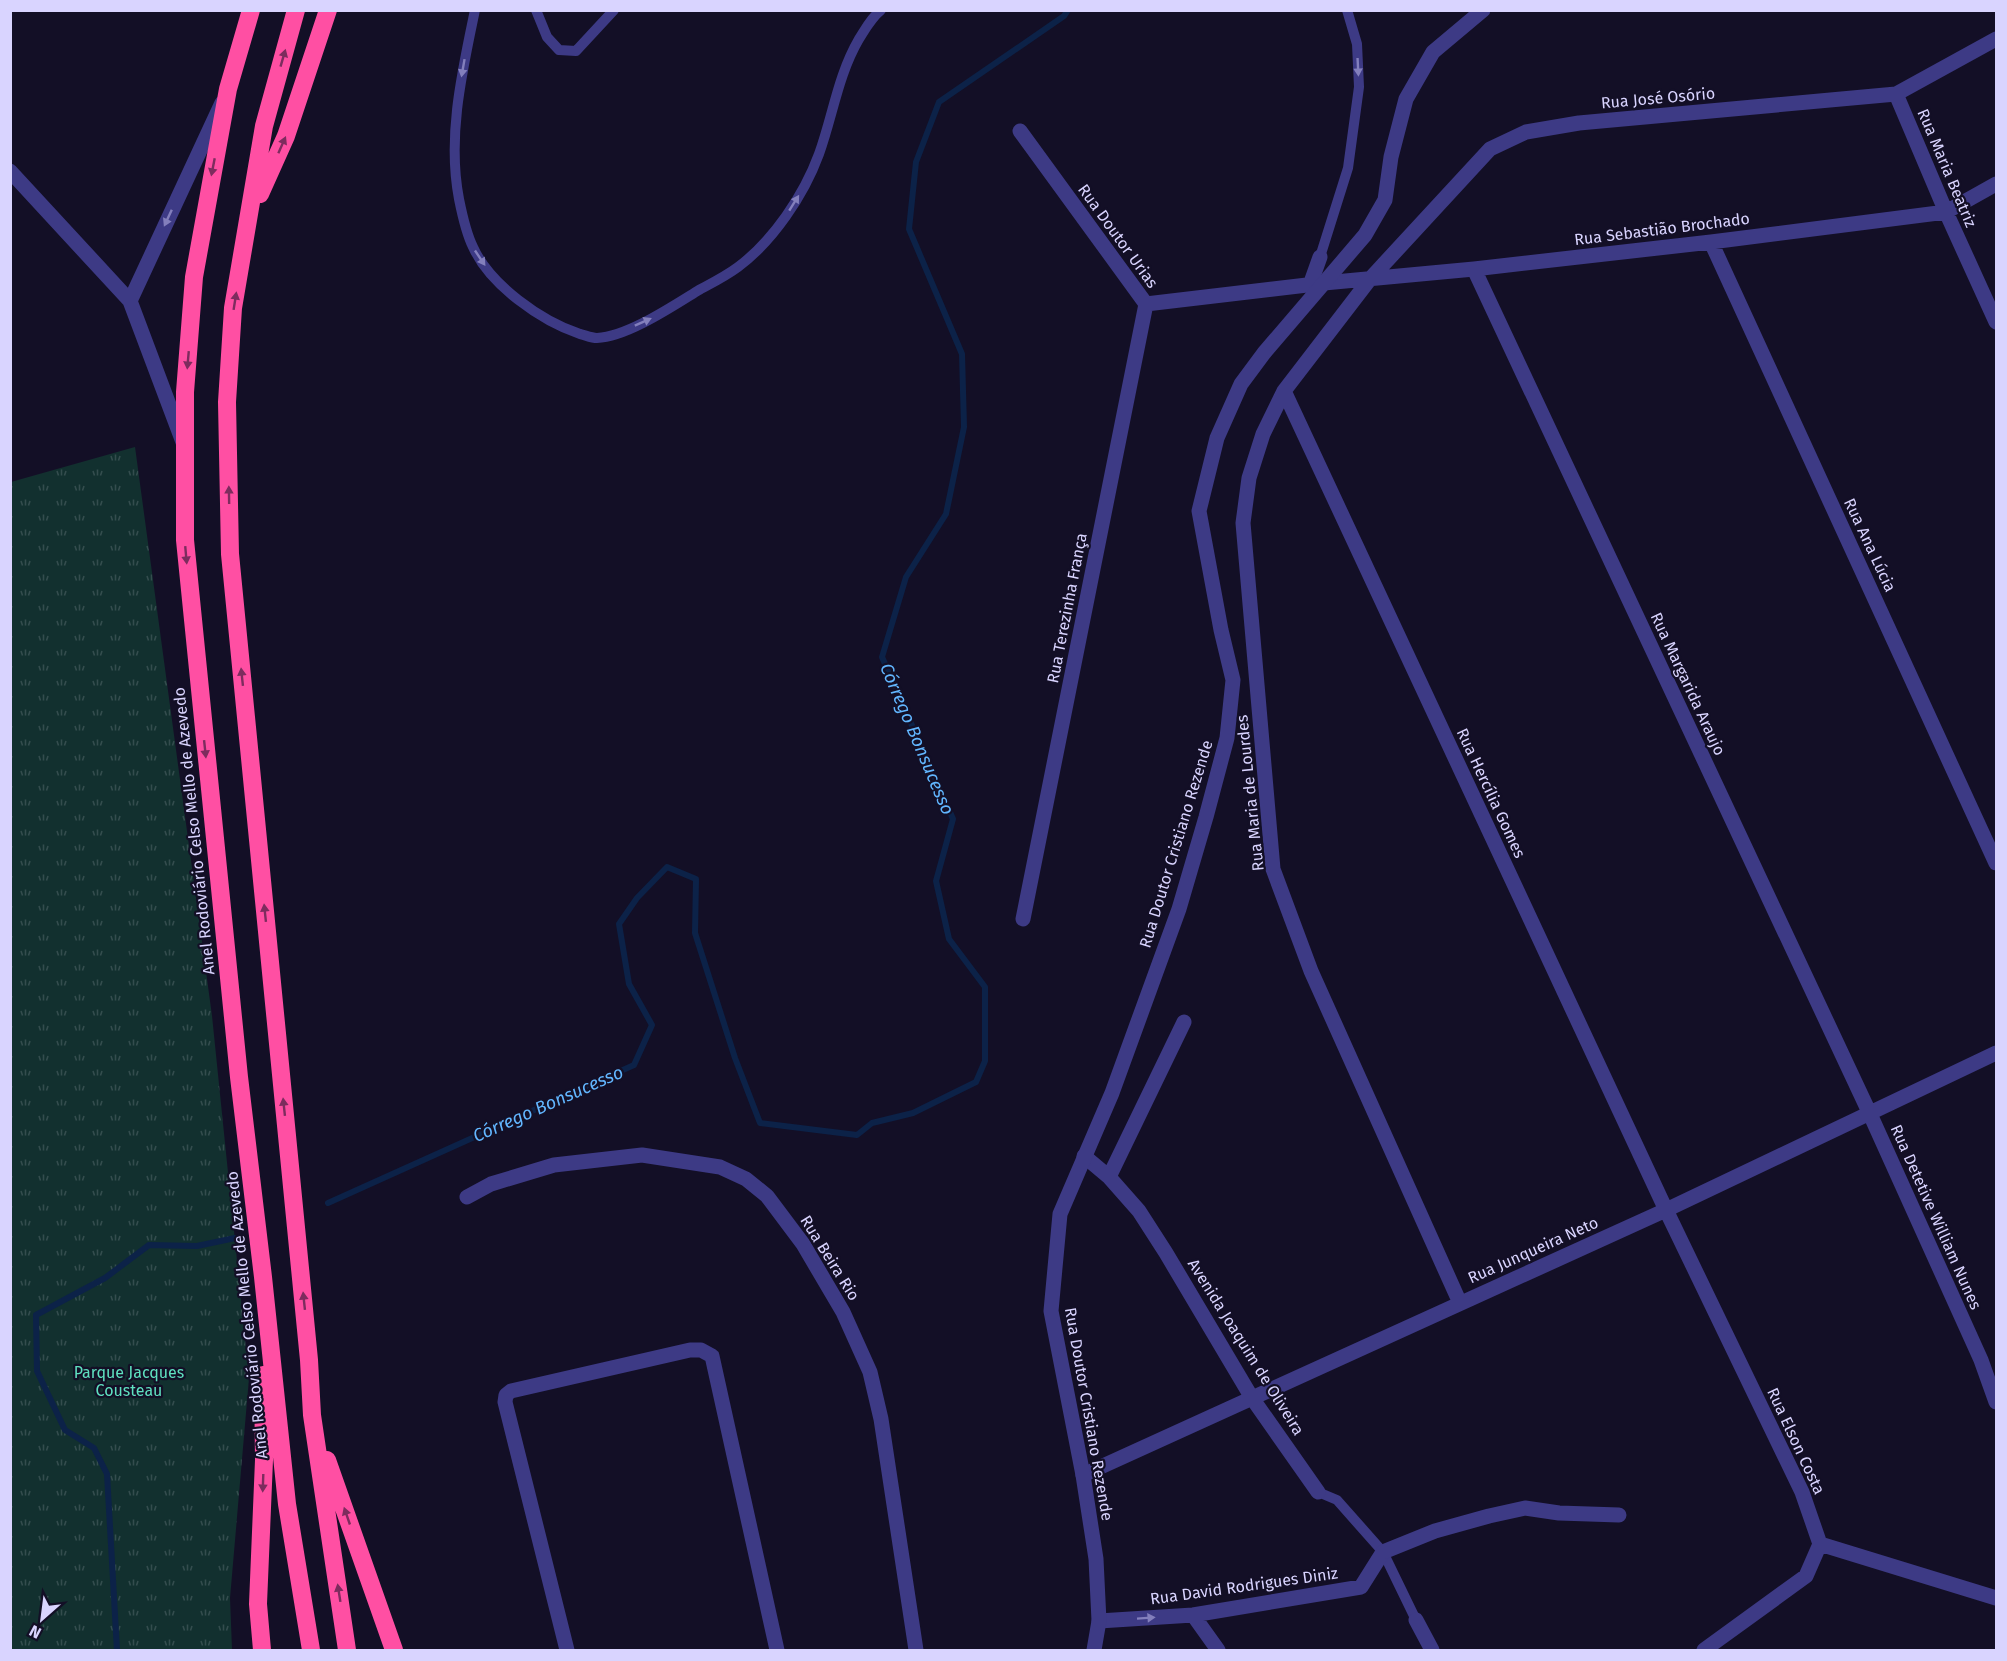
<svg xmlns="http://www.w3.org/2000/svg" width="2007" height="1661" font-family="'Fira Sans',sans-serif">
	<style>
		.park { fill: url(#park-tufts) }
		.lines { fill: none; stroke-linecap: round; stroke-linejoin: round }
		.stream { stroke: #0c2248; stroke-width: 6 }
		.service { stroke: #3d3a85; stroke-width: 10 }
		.minor { stroke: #3d3a85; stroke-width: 15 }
		.tertiary { stroke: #3d3a85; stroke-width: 15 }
		.motorway { stroke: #ff4fa3; stroke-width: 18 }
		.oneway { fill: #7d2c5e }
		.oneway2 { fill: #837fbc }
		.labels { text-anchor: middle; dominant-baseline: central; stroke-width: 4.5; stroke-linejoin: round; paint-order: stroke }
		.street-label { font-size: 16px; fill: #d9d4ff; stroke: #130f26 }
		.park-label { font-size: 16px; fill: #5fe0c0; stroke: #130f26 }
		.water-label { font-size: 18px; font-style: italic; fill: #62b6ff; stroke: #130f26 }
	</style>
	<defs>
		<pattern id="park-tufts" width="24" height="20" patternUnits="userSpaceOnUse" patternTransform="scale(1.5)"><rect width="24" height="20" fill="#12302f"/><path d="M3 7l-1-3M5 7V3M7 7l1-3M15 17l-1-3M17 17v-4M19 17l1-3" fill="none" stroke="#344d4e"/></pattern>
	</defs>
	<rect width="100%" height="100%" fill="#130f26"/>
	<!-- park -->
	<path class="park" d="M135,447l77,569 37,362 -19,220 2,52h-221v-1168z"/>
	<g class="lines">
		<!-- stream -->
		<path class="stream" d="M328,1203l306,-138 18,-40 -23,-41 -10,-60 18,-26 30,-31 29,12 -1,54 40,125 25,65 97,12 15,-12 41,-10 63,-31 9,-21v-74l-36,-48 -13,-58 17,-62 -71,-162 24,-80 40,-63 18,-87 -2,-73 -53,-125 7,-67 23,-60 125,-86 4,-6
			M117,1650l-10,-176 -13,-26 -29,-18 -28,-59 -1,-56 69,-37 44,-33 48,1 38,-8"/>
		<!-- service -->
		<path class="service" d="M475,10c-13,62 -28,127 -16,189 3,15 7,34 14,48 17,38 68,74 107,87 5,1 11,4 17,4 30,-1 76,-32 102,-48 13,-7 27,-14 39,-23 35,-26 66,-72 81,-113 14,-39 19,-79 40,-115 7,-11 12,-21 22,-29
			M536,10l11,27 12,13 17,1 38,-41
			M1320,257l28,-89 11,-81 -2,-43 -10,-34
			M1318,1492l19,8 46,52 33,68"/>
		<!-- minor -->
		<path class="minor" d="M1896,94l50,118 50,110
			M1020,131l126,173
			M1711,242l285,621
			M1474,269l396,845 111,246 15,42
			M1310,285l10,-28
			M1146,304l178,-21 150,-14 237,-27 235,-30 50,-28
			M1284,391l382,819 136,282 18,52 -14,32 -102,74
			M1023,919l123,-615
			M1084,1156l25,21 30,34 27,42 86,145 66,94
			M1109,1177l75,-155
			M467,1197l24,-13 63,-19 88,-10 78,12 26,12 21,17 36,48 40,68 27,60 11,47 35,231
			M1460,1303l-149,-332 -38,-102 -30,-346 6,-45 14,-44 21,-43 86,-112 120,-130 36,-17 53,-9 317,-29 100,-55
			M1083,1475l583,-265 330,-157
			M1820,1544l176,54
			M1193,1615l25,35
			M1416,1620l16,30
			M1099,1621l94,-6 168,-28 22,-35 52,-21 54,-15 36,-8 34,5 60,2
			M567,1650l-62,-248 1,-7 5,-4 179,-41h11l11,6 65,294"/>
		<!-- tertiary -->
		<path class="tertiary" d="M10,171l120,130
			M183,442l-53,-141 92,-198
			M1094,1650l5,-29 -3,-62 -13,-84 -32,-164 9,-97 52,-121 67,-184 27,-92 21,-79 6,-58 -12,-50 -22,-119 18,-73 24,-54 23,-31 101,-118 20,-35 6,-43 15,-58 27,-47 50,-42"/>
		<!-- motorway -->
		<path class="motorway" d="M251,10l-23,79 -34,188 -9,115v148l54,537 24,200 24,227 24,146
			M296,10l-32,116 -31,182 -6,94 3,152 79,806 3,55 35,235
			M260,194l26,-58 42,-126
			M327,1460l67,190
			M262,1650l-4,-46 6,-144 -1,-85"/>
	</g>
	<!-- one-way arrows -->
	<defs><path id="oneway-solid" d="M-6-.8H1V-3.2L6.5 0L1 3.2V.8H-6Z" transform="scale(1.5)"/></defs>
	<g class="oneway">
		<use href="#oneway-solid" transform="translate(283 58) rotate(-74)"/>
		<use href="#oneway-solid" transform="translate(282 145) rotate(-66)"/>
		<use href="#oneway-solid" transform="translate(213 167) rotate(101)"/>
		<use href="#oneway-solid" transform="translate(235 301) rotate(-81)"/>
		<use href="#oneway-solid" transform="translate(188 360) rotate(95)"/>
		<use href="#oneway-solid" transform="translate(229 495) rotate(-91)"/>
		<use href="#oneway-solid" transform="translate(186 555) rotate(85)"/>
		<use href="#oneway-solid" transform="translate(242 677) rotate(-96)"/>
		<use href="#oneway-solid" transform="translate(205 749) rotate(84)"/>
		<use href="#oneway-solid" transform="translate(265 913) rotate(-96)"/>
		<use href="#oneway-solid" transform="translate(284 1107) rotate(-96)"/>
		<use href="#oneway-solid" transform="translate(304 1301) rotate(-96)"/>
		<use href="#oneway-solid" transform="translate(263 1483) rotate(92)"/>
		<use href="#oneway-solid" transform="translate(347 1516) rotate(-109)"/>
		<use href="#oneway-solid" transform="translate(339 1593) rotate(-99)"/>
	</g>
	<g class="oneway2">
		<use href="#oneway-solid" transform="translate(1358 67) rotate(87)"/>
		<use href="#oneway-solid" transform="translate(463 68) rotate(100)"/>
		<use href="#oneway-solid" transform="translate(794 203) rotate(-58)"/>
		<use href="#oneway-solid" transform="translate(168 218) rotate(115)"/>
		<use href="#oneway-solid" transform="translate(480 258) rotate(56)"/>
		<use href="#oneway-solid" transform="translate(643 322) rotate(-24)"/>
		<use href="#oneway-solid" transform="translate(1146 1618) rotate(-4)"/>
	</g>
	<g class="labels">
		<!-- street labels -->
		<g class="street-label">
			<text transform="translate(1658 98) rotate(-5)">Rua José Osório</text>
			<text transform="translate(1947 168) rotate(67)">Rua Maria Beatriz</text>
			<text transform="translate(1662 229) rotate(-7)">Rua Sebastião Brochado</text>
			<text transform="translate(1118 236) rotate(54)">Rua Doutor Urias</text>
			<text transform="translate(1870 545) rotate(65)">Rua Ana Lúcia</text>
			<text transform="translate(1067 608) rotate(-79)">Rua Terezinha França</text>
			<text transform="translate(1688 684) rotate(65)">Rua Margarida Araujo</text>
			<text transform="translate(1250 793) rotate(-96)">Rua Maria de Lourdes</text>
			<text transform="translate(1491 793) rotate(65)">Rua Hercília Gomes</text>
			<text transform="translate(194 831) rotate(-96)">Anel Rodoviário Celso Mello de Azevedo</text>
			<text transform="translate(1176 844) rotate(-73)">Rua Doutor Cristiano Rezende</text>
			<text transform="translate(1936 1217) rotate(66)">Rua Detetive William Nunes</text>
			<text transform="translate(1533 1250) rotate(-24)">Rua Junqueira Neto</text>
			<text transform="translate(830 1258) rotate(58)">Rua Beira Rio</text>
			<text transform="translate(247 1315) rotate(-96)">Anel Rodoviário Celso Mello de Azevedo</text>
			<text transform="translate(1246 1347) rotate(58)">Avenida Joaquim de Oliveira</text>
			<text transform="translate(1089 1414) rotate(80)">Rua Doutor Cristiano Rezende</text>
			<text transform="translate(1796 1441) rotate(65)">Rua Elson Costa</text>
			<text transform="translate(1244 1586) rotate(-8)">Rua David Rodrigues Diniz</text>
		</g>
		<!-- park labels -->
		<g class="park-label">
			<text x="129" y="1372">Parque Jacques<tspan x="129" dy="18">Cousteau</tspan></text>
		</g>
		<!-- water labels -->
		<g class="water-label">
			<text transform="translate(917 739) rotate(67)">Córrego Bonsucesso</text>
			<text transform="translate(548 1104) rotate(-24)">Córrego Bonsucesso</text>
		</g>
	</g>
	<!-- border -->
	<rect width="2007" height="1661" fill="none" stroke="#d9d4ff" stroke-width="24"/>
	<!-- north arrow -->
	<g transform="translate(42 1619) rotate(208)" stroke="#130f26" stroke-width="4.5" paint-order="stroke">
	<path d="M0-4.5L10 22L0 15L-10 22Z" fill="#d9d4ff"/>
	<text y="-9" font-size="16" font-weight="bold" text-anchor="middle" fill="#d9d4ff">N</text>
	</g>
</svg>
